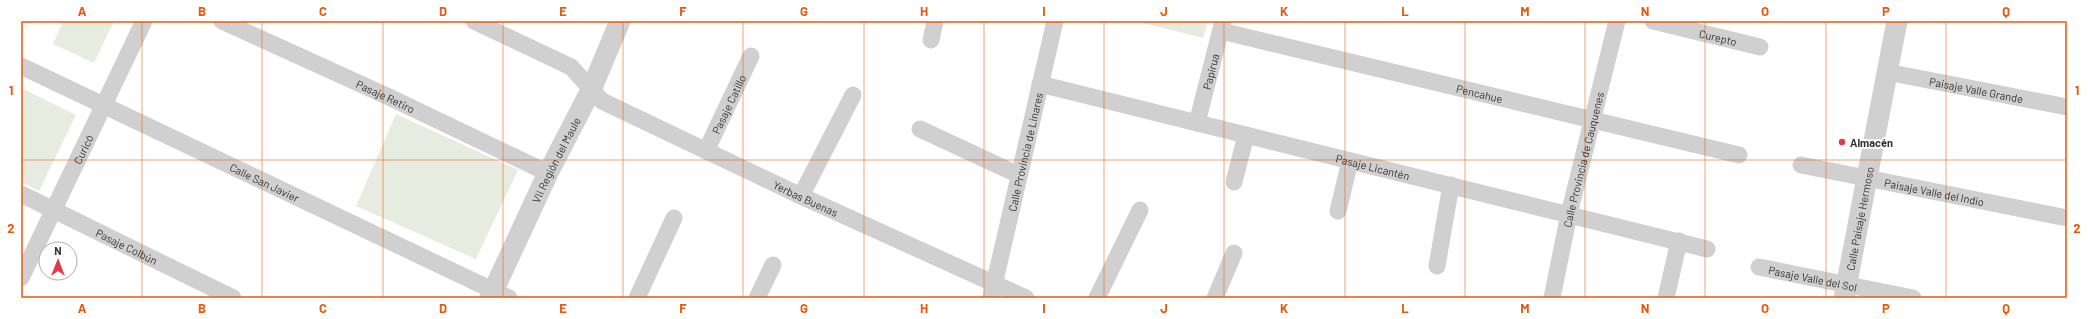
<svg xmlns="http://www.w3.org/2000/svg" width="2088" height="319" font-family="Barlow,sans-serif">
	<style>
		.green { fill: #e6ecdf }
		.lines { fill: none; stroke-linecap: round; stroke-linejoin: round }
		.minor { stroke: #d0d0d0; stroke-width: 17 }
		.tertiary { stroke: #d0d0d0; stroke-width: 21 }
		.grid { fill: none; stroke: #e8590c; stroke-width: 1; stroke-opacity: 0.55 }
		.poi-dot { fill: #e63946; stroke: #fff; stroke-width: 1.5 }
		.labels { text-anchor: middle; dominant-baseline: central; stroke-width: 4; stroke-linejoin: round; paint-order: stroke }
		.street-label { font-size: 11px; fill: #333; stroke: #fff }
		.poi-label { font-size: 11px; font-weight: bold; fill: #333; stroke: #fff; text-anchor: start }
		.neatline { fill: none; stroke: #e8590c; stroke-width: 1.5 }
		.grid-label { font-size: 13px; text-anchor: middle; font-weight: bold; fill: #e8590c }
	</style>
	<rect width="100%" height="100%" fill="#fff"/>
	<!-- green -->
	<path class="green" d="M63,21h51l-20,42 -41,-19z
		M1135,21h73l-5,17z
		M21,88l55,27 -37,76 -18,-9z
		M396,114l122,56 -42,89 -120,-53z"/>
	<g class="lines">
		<!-- minor -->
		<g class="minor">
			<path id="s1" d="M222,21l167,76 159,76"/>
			<path id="s2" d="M474,21l97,46 31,34 199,95 225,102"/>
			<path id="s3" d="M1653,21l107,26"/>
			<path id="s4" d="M1221,31l518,124"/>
			<path d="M931,40l4,-19"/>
			<path id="s5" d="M21,66l488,232"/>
			<path id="s6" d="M1887,72l180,35"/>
			<path id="s7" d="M1040,84l667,165"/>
			<path id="s8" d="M1197,123l26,-102"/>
			<path d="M920,129l99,46"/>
			<path id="s9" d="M706,151l45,-95"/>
			<path id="s10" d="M1801,165l266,53"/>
			<path d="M1234,182l12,-47"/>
			<path id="s11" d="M21,194l212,104"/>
			<path d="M801,196l52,-101"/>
			<path d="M1338,211l12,-50"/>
			<path d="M1437,266l14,-81"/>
			<path id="s12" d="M1759,267l154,31"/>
			<path id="s13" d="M21,278l123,-257"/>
			<path d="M637,298l37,-80"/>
			<path d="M757,298l16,-33"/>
			<path id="s14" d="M991,298l64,-277"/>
			<path d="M1097,298l43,-88"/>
			<path d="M1215,298l19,-45"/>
			<path id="s15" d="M1552,298l17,-84 48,-193"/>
			<path d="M1666,298l13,-57"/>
		</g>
		<!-- tertiary -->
		<g class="tertiary">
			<path id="s16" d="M490,298l58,-125 43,-83 29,-69"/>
			<path id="s17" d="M1844,298l53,-277"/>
		</g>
	</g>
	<!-- grid -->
	<path class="grid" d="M142,21v277M262,21v277M383,21v277M503,21v277M623,21v277M743,21v277M864,21v277M984,21v277M1104,21v277M1224,21v277M1345,21v277M1465,21v277M1585,21v277M1705,21v277M1826,21v277M1946,21v277M21,160h2046"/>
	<!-- markers -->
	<circle class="poi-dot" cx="1842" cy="142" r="4"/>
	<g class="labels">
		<!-- street labels -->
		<g class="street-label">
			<text stroke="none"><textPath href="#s3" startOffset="67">Curepto</textPath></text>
			<text stroke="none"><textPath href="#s8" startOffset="53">Papirua</textPath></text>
			<text stroke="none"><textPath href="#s6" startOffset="91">Paisaje Valle Grande</textPath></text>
			<text stroke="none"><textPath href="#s4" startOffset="266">Pencahue</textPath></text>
			<text stroke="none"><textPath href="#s1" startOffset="180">Pasaje Retiro</textPath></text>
			<text stroke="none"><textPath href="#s9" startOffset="52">Pasaje Catillo</textPath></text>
			<text stroke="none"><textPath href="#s13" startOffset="143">Curicó</textPath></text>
			<text stroke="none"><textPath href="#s14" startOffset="150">Calle Provincia de Linares</textPath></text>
			<text stroke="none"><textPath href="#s15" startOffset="142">Calle Provincia de Cauquenes</textPath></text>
			<text stroke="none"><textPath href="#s16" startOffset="153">VII Región del Maule</textPath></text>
			<text stroke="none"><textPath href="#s7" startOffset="343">Pasaje Licantén</textPath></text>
			<text stroke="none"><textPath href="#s5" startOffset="270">Calle San Javier</textPath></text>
			<text stroke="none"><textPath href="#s10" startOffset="136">Paisaje Valle del Indio</textPath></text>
			<text stroke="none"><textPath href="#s2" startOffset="379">Yerbas Buenas</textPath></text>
			<text stroke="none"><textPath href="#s17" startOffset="81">Calle Paisaje Hermoso</textPath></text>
			<text stroke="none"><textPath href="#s11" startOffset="118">Pasaje Colbún</textPath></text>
			<text stroke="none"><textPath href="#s12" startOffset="55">Pasaje Valle del Sol</textPath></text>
		</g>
		<!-- poi labels -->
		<g class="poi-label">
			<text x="1850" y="142">Almacén</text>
		</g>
	</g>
	<!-- border -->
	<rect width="2088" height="319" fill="none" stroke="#ffffff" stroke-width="44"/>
	<!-- north arrow -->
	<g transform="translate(58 261)"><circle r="19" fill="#ffffff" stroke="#adadad"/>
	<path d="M0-3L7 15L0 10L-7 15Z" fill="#e63946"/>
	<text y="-6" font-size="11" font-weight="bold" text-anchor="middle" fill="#333333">N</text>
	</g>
	<rect x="22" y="22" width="2044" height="275" class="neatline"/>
	<g class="grid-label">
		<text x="82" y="16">A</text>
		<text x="202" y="16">B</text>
		<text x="323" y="16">C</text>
		<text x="443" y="16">D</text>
		<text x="563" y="16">E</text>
		<text x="683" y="16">F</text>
		<text x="804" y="16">G</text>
		<text x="924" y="16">H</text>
		<text x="1044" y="16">I</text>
		<text x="1164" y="16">J</text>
		<text x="1284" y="16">K</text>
		<text x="1405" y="16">L</text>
		<text x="1525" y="16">M</text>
		<text x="1645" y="16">N</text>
		<text x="1765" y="16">O</text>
		<text x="1886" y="16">P</text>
		<text x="2006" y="16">Q</text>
		<text x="11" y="95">1</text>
		<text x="2077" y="95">1</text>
		<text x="11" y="233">2</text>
		<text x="2077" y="233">2</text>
		<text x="82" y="313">A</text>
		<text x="202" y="313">B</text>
		<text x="323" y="313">C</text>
		<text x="443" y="313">D</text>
		<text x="563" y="313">E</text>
		<text x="683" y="313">F</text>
		<text x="804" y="313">G</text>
		<text x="924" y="313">H</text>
		<text x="1044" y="313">I</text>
		<text x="1164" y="313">J</text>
		<text x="1284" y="313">K</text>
		<text x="1405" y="313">L</text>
		<text x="1525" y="313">M</text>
		<text x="1645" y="313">N</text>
		<text x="1765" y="313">O</text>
		<text x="1886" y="313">P</text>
		<text x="2006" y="313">Q</text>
	</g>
</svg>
